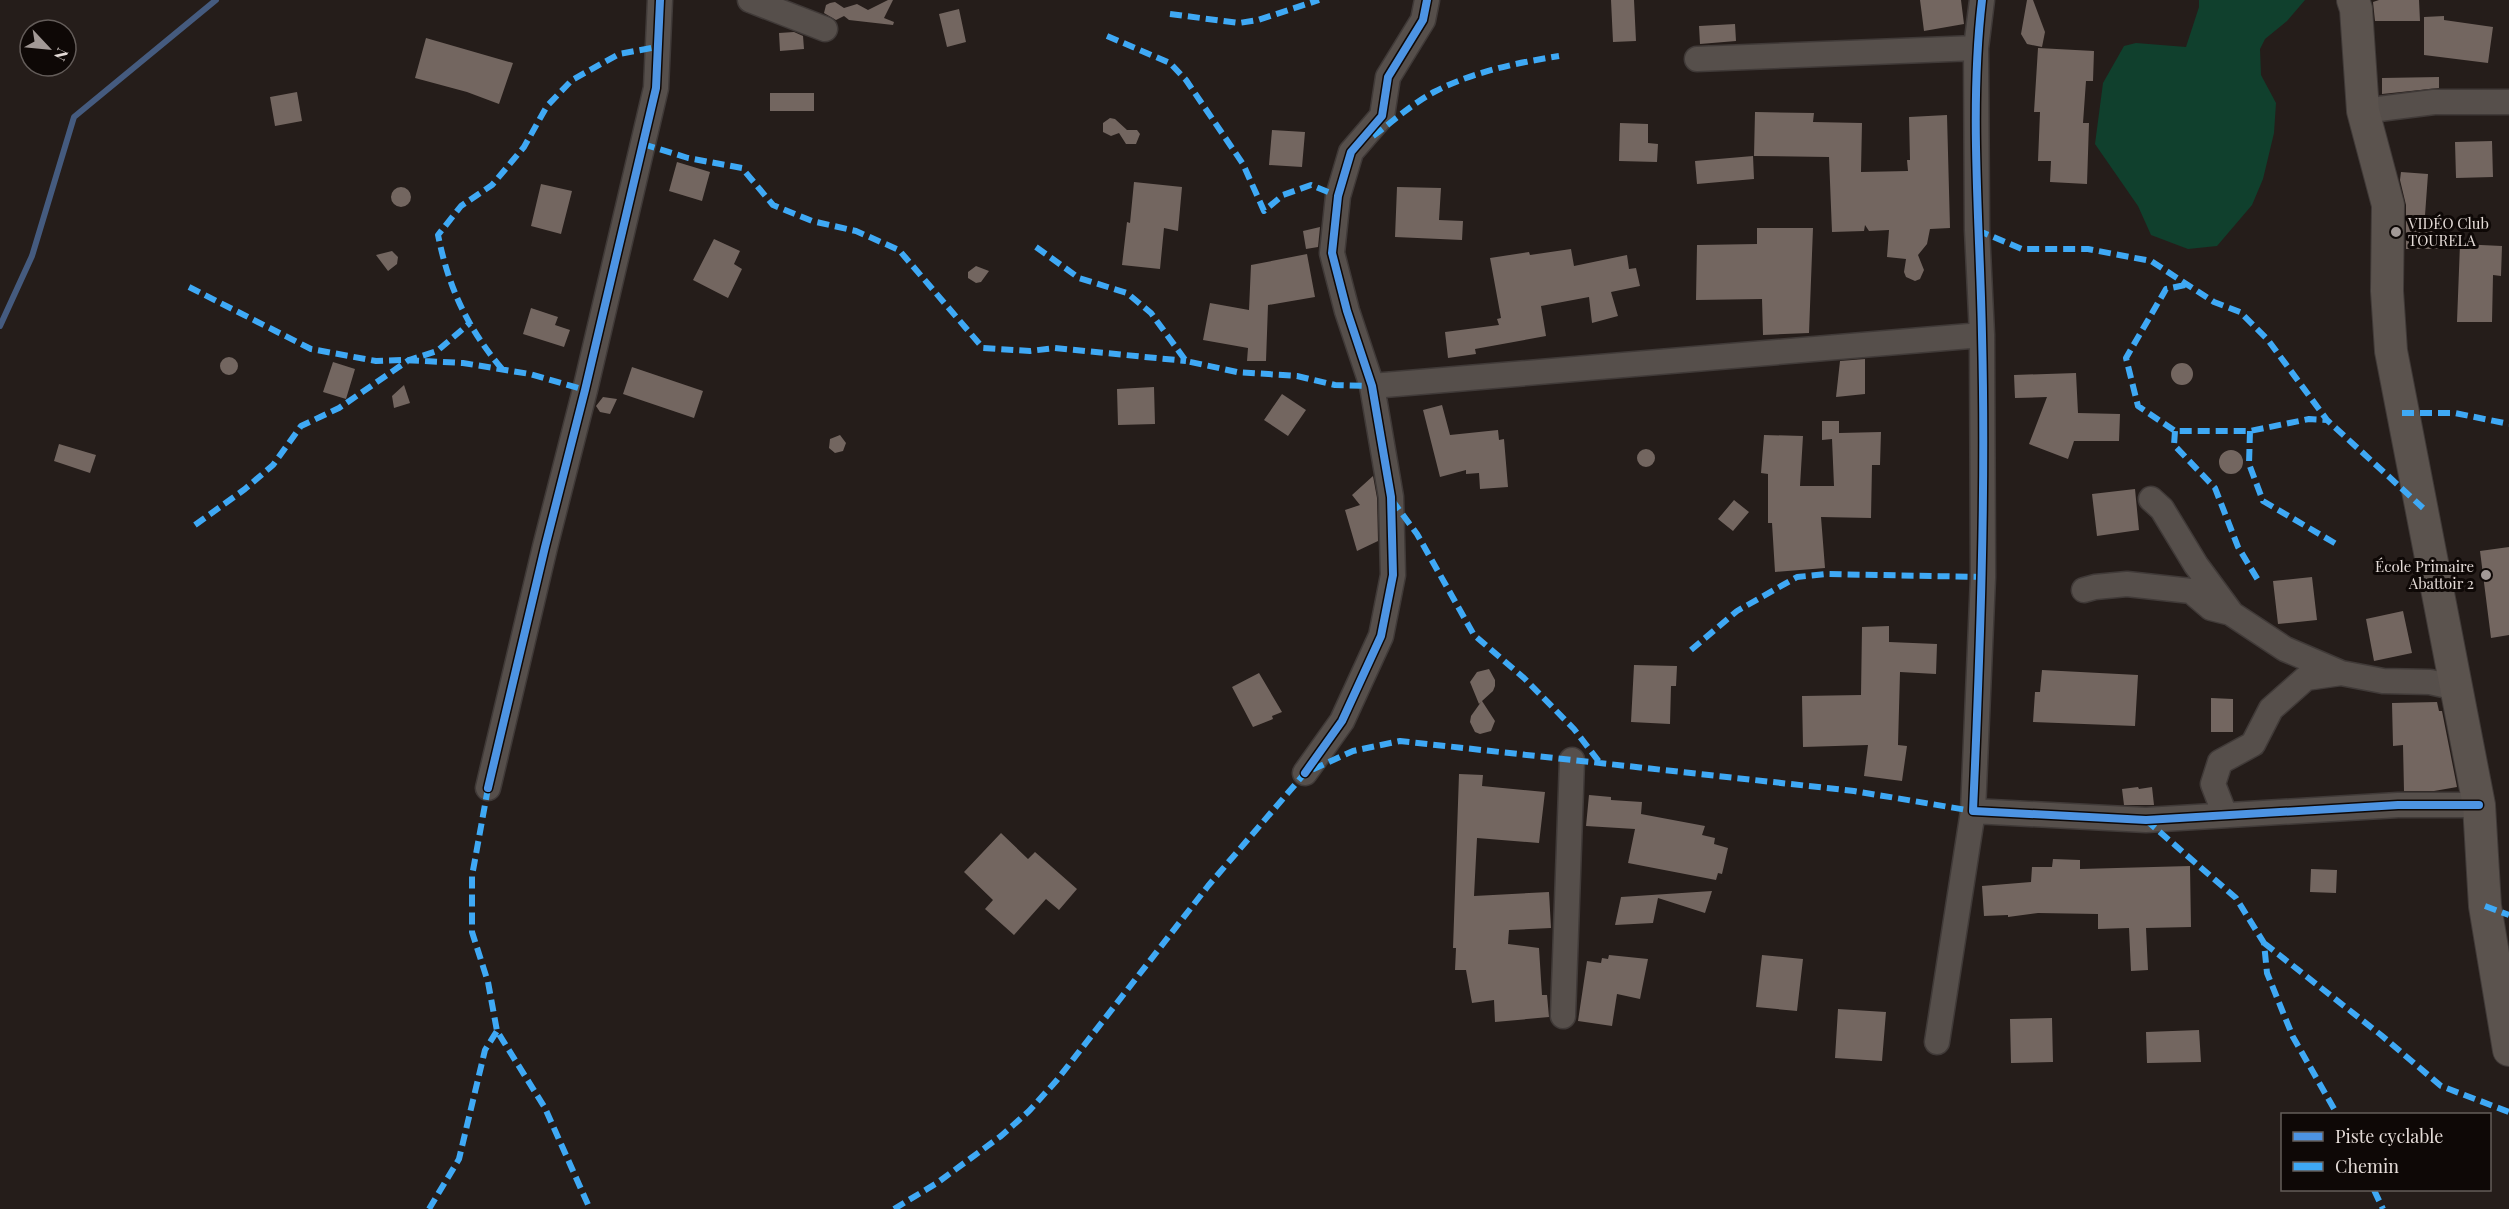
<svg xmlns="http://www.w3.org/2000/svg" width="2509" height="1209" font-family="'Playfair Display',serif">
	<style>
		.green { fill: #10402d }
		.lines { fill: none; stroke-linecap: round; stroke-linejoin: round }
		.stream { stroke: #455b7f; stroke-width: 6 }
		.building { fill: #736660 }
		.minor-casing { stroke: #403a38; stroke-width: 27 }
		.major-casing { stroke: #403a38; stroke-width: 34 }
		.minor { stroke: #564f4b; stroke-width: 24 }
		.major { stroke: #5b534e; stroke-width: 32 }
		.quiet { stroke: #3fa9f5; stroke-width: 6; stroke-dasharray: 12 6; stroke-linecap: butt }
		.cycleway-casing { stroke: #0e0806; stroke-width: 11 }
		.cycleway { stroke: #4d94e3; stroke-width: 8 }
		.poi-dot { fill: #a29996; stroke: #0e0806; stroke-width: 2 }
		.labels { text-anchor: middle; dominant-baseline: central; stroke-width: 6; stroke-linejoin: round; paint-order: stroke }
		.poi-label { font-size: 15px; fill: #e5dcd8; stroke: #0e0806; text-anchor: start }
	</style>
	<rect width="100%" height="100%" fill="#251d1a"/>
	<!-- green -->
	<path class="green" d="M2199,0h106l-18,21 -22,18 -5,10 1,26 15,28 -2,30 -11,46 -11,26 -35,41 -29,3 -37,-14 -13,-29 -43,-62 8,-61 21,-37 12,-3 50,4 13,-40z"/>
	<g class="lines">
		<!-- stream -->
		<path class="stream" d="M0,326l32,-70 42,-139 142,-117"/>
	</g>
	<!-- building -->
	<path class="building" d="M888,0h5l-9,18 10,4 -1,3 -44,-5 -5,-4 -8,4 -12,-7 2,-8 4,-2 5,-1 9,6 13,-4 11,6z
		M1611,0h23l2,41 -23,1z
		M1920,0h41l3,24 -40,7z
		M2027,0h6l12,32 -3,15 -15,-3 -6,-10z
		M2379,0h40l1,21h-45l-2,-19z
		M959,9l7,33 -19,5 -8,-33z
		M2444,16v4l49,7 -5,36 -64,-8v-38z
		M1735,24l1,17 -36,3 -1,-18z
		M794,32l9,4 1,13 -24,2 -1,-18z
		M426,38l87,25 -14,41 -32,-12 -52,-14z
		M2038,48l56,3 -1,30h-7l-3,42h6l-2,61 -37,-2 1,-21h-13l2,-49h-6z
		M2439,77v11l-57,6v-16z
		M297,92l5,29 -27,5 -5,-29z
		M770,93h44v18h-44z
		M1755,112l59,1 -1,9 49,1 -1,49 47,-1 -1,-11h3l-1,-43 38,-2 3,113 -20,1 -3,15 -9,11 6,15 -4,9 -5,2 -9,-4 -2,-5 2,-13 -19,-2 2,-27 -20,1 -4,-6 -1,6 -32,1 -3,-75 -75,-1z
		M1110,118l5,1 12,11h10l3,4 -4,10h-10l-7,-11 -8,3 -8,-4v-9z
		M1620,123l28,1v19l10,1 -1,18 -38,-1z
		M1272,130l33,2 -3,35 -33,-2z
		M2492,141l1,36 -37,1 -1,-36z
		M1753,156l1,23 -57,5 -2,-23z
		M677,162l33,10 -8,29 -33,-10z
		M2401,172l27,2 -4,55h18v20h-36v-44l-6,-25z
		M1134,182l48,5 -4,44 -14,-3 -4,41 -38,-4 5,-43 3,1z
		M541,184l31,7 -11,43 -30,-8z
		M1397,187l44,1 -2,32 24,1 -1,19 -67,-3z
		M391 197a10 10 0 1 1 20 0a10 10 0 1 1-20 0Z
		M1320,227l-2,20 -12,2 -3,-18z
		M1757,228h56l-4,105 -46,2 -1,-36 -66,1 1,-55 60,-1z
		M714,239l26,12 -6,13 8,5 -14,29 -35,-18z
		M2460,244l42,2 -1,30 -8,-1 -1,47h-35z
		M1571,249l3,17 53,-11 2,14 7,-1 4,18 -29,6 7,24 -26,7 -3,-26 -48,9 5,30 -71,13 1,5 -28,4 -3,-26 54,-7 -2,-6 4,-1 -11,-60 39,-6 1,3z
		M392,251l6,6 -1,7 -9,7 -12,-16z
		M1307,254l8,43 -47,8 -2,56h-19l1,-13 -45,-8 7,-37 39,7 2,-45z
		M976,266l13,5 -8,11 -5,1 -8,-5v-6z
		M531,308l27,9 -3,8 15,5 -6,17 -41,-13z
		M220 366a9 9 0 1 1 18 0a9 9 0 1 1-18 0Z
		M1865,359v35l-29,3 4,-36z
		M333,362l22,7 -9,30 -23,-7z
		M2171 374a11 11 0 1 1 22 0a11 11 0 1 1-22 0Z
		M632,367l71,24 -9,27 -71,-24z
		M2076,373l2,40 42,1 -1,27h-45l-6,18 -39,-15 18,-47 -32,1 -1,-23z
		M404,385l6,18 -16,5 -2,-12z
		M1154,387l1,37 -37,1 -1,-36z
		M1282,394l24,16 -18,26 -24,-16z
		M603,397l14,2 -7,15 -10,-2 -4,-6z
		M1442,405l8,30 48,-5 1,10 5,-1 4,48 -28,2 -1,-16 -13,1v-4l-26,7 -17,-67z
		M1822,421h17v12l42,-1 -1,33h-8l-1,53 -50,-1 4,51 -50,4 -3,-49h-4v-49l-7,-1 3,-38 39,1 -3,50h34l-2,-47 -10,1z
		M840,435l6,8 -3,8 -8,2 -6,-5 1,-9z
		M59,444l37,11 -6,18 -36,-12z
		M1637 458a9 9 0 1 1 18 0a9 9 0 1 1-18 0Z
		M2219 462a12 12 0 1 1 24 0a12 12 0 1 1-24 0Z
		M1373,476l4,22 1,43 -21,10 -12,-41 15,-5 -8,-10z
		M2135,489l4,41 -42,6 -5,-42z
		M1734,500l15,12 -16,19 -15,-12z
		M2509,547v88l-18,3 -11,-87z
		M2312,577l5,43 -39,4 -5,-43z
		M2403,611l9,42 -38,8 -8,-42z
		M1889,626v16l48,2 -1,30 -36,-2 -2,73 9,1 -5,35 -38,-5 4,-31 -65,2 -1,-51 59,-1 1,-68z
		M1634,665l43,1 -1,20h-5l-1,38 -39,-2z
		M1489,669l6,11v6l-2,5 -11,10 13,20 -4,10 -11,3 -5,-2 -5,-10 1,-6 10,-14 -2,2 -9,-22 7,-10z
		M2042,670l96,5 -3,51 -102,-4 2,-30h5z
		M1259,673l23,39 -10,4 1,3 -20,8 -21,-40z
		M2211,698l22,1v33h-22z
		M2437,702l2,9h3l15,76 -23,4h-30l-1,-46 -10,1 -1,-43z
		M1459,774l24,1 -1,11 63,6 -6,51 -62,-5 -3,58 75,-4 2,36 -42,2 -1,14 31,4 3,47h5l2,22 -54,5 -1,-22 -22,3 -6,-33h-11l1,-22h-3z
		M2138,787l1,2 13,-2 2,18h-30l-2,-16z
		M1589,795l22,2v3l31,2 -1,12 64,12 -3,9 13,3 -1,6 14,4 -6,26 -4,-1 -2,7 -88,-17 7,-34 -49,-3z
		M1001,833l27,26 7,-7 42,37 -18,21 -13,-11 -32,36 -29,-26 8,-9 -29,-28z
		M2053,859l27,1v9l110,-3 1,61 -45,1 2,42 -17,1 -2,-43 -31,1v-15l-60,-1 -30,4v-2l-24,1 -2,-30 49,-4 1,-15h20z
		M2311,869l26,1 -1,23 -26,-1z
		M1712,891l-7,22 -47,-15 -5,25 -38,2 6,-28z
		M1609,955l39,4 -8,40 -23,-5 -5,32 -34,-5 9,-60 14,2 1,-5 6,1z
		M1762,955l41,4 -6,52 -41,-4z
		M1838,1009l48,3 -4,49 -47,-3z
		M2052,1018l1,44 -42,1 -1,-44z
		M2199,1030l2,32 -54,1 -1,-31z"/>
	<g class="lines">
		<defs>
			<path id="minor" d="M750,0l75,29
				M1697,59l279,-11
				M2363,111l71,-9h75
				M1372,386l610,-51
				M2151,499l11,10 34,56 36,49 53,35 56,24 42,8 47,1 27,6
				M2084,590l11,-3 32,-3 64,7 20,17 16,4
				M1305,773l37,-52 39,-85 12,-61 -2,-78 -19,-111 -25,-75 -15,-58 6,-57 13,-44 31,-36 6,-39 35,-57 4,-20
				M488,788l57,-241 40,-157 71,-302 4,-88
				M1973,811l173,9 252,-15h81
				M2225,815l-12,-31 7,-22 33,-18 18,-35 35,-31 35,-5
				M1563,1016l9,-256
				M1937,1042l36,-231 10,-234 -1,-242 -5,-105 -1,-182 6,-48"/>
			<path id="major" d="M2353,0l3,9 7,102 25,94 -1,86 4,60 88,454 6,101 24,144"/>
		</defs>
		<!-- minor casing -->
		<use href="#minor" class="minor-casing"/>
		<!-- major casing -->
		<use href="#major" class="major-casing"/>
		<!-- minor -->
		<use href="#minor" class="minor"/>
		<!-- major -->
		<use href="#major" class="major"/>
		<!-- quiet -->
		<path class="quiet" d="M1170,14l69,9 19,-3 61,-20
			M1107,36l63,27 16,17 57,84 21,47 19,-16 28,-10 27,11
			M1373,136c19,-14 39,-32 61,-44 38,-20 82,-29 125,-36
			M643,144l45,14 54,10 31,37 39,16 44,10 43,19 84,98 47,3 25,-3 131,13
			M1977,230l45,19h66l63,12 63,41 26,10 28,28 59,80 96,88
			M1036,247l43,31 48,15 24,20 35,48 51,11 60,4 38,9 37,1
			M2185,285l-19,4 -40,69 12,48 37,25h75l59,-12 18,1
			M189,287l122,62 65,12 27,-1 60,3 67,11 55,16
			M502,369c-35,-42 -53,-80 -64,-134l23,-29 31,-21 32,-38 23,-41 25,-26 47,-26 38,-7
			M2402,413h53l54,11
			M2175,431l-1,14 41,43 23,59 20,33
			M2250,431l-1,33 14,37 75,44
			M1392,500l25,34 57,101 50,43 50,51 26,34
			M195,525l50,-36 28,-24 28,-39 38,-18 70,-48 28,-9 33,-28
			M1691,650l46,-39 60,-34 30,-3 156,3
			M488,788l-16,88v56l16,50 9,49 48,77 45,101
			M2146,820l90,78 28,45 3,30 26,64 44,77
			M2485,906l24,9
			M2264,943l117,92 60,51 68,26
			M2374,1190l9,19
			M429,1209l30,-50 26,-109 12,-19
			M894,1209l43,-26 64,-47 28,-25 28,-31 151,-194 97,-113 48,-22 47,-10 454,50 119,20"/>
		<defs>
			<path id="cycleway" d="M1982,0c-13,111 -2,224 0,335 4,159 -2,318 -9,476l173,9 252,-15h81
				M1305,773l37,-52 39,-85 12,-61 -2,-78 -19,-111 -25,-75 -15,-58 6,-57 13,-44 31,-36 6,-39 35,-57 4,-20
				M488,788l57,-241 40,-157 71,-302 4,-88"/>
		</defs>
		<!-- cycleway casing -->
		<use href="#cycleway" class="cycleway-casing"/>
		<!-- cycleway -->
		<use href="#cycleway" class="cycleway"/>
	</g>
	<!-- markers -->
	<g class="poi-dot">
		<circle cx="2396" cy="232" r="6"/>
		<circle cx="2486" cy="575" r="6"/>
	</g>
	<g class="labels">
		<!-- poi labels -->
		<g class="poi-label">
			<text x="2408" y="223">VIDÉO Club<tspan x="2408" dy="17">TOURELA</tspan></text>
			<text x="2474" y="566" text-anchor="end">École Primaire<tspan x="2474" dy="17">Abattoir 2</tspan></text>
		</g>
	</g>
	<!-- legend -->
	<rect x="2281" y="1113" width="210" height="78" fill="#0e0806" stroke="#645d5a" stroke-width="1.5"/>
	<rect x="2293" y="1132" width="30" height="9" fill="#4d94e3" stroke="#645d5a" stroke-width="1.5"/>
	<text x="2335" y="1143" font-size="18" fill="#e5dcd8">Piste cyclable</text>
	<rect x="2293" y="1162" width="30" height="9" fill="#3fa9f5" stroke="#645d5a" stroke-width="1.5"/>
	<text x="2335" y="1173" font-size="18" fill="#e5dcd8">Chemin</text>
	<!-- north arrow -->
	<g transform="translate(48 48) rotate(116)"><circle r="28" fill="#0e0806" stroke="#645d5a" stroke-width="1.5"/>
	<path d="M0-4.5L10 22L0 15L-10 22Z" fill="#a29996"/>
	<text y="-9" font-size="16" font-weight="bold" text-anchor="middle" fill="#e5dcd8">N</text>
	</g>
</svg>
